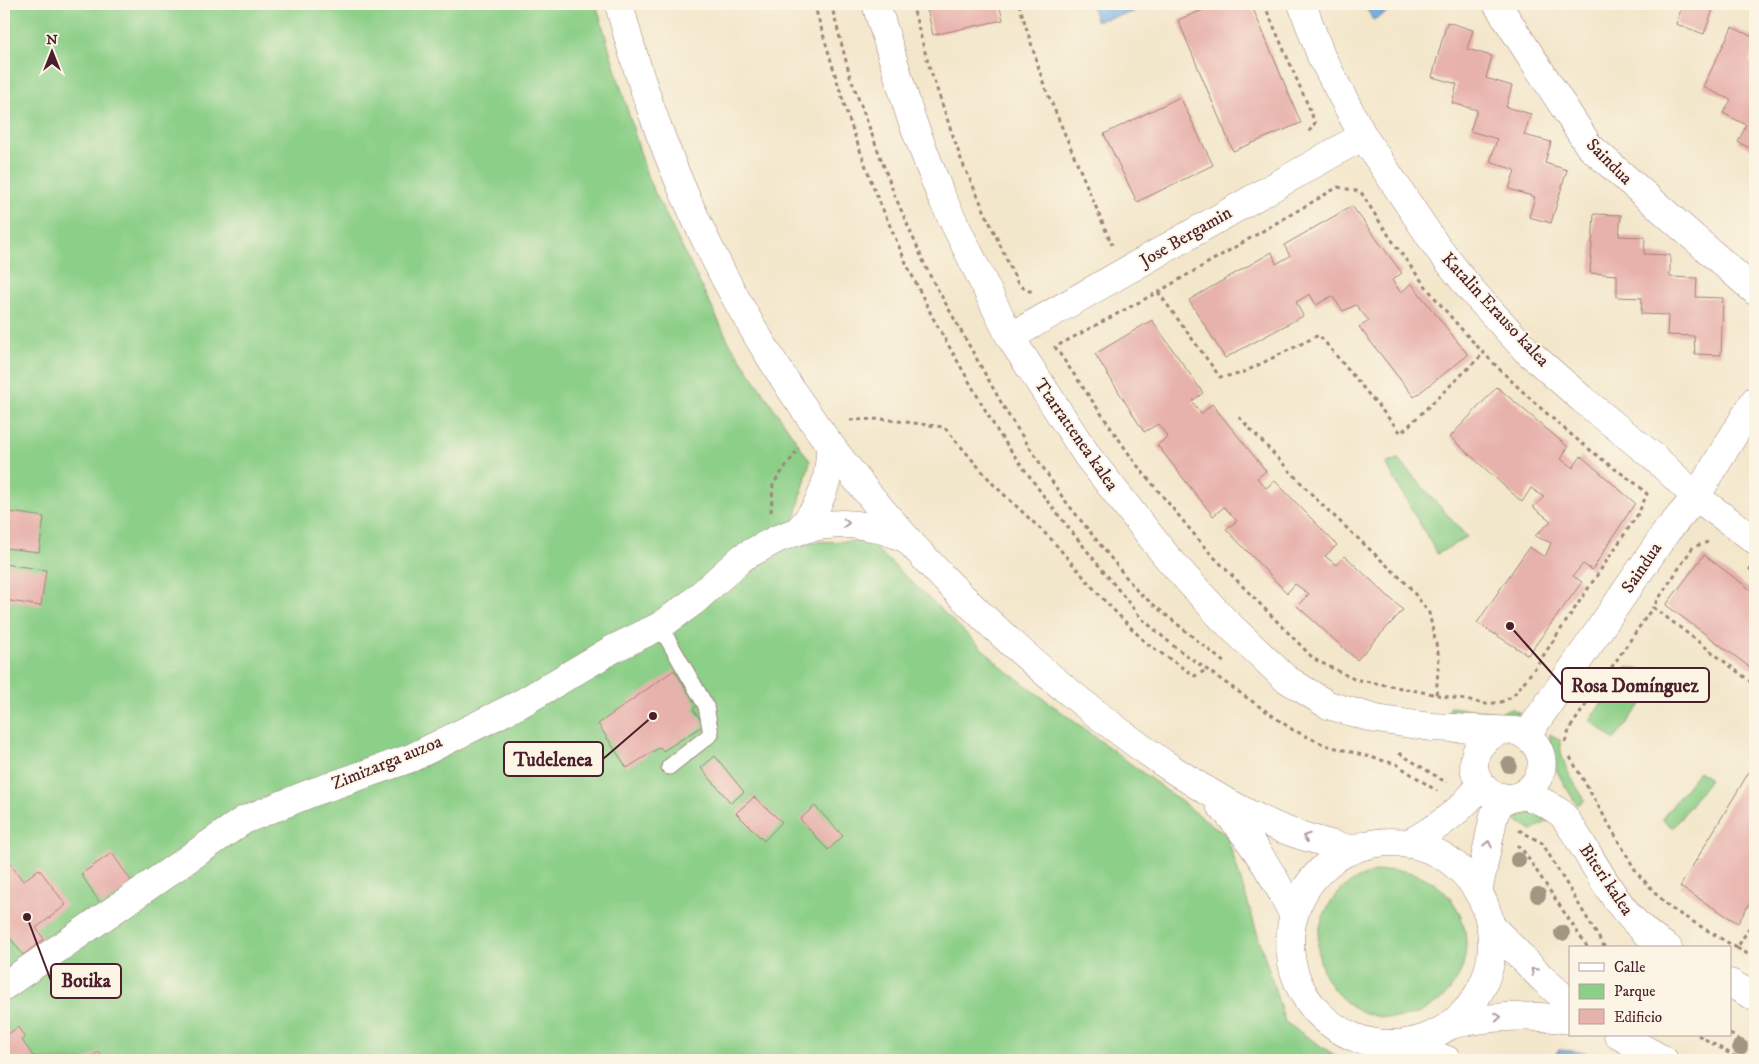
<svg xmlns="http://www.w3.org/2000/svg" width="1759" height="1064" font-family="'IM FELL DW Pica',serif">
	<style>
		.green { fill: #8ccf88; stroke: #6b775a }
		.water { fill: #73afe4; stroke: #5e6788 }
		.building { fill: #e7b1ac }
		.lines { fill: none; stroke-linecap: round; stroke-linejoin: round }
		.service-casing { stroke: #9e837b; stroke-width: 17 }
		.minor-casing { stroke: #9e837b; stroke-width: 29 }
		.tertiary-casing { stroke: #9e837b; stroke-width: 29 }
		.path { stroke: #9e837b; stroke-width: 3; stroke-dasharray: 4 4; stroke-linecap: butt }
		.service { stroke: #fff; stroke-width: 15 }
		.minor { stroke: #fff; stroke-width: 28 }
		.tertiary { stroke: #fff; stroke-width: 28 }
		.tree { fill: #a19682 }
		.oneway { stroke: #ae9aa0 }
		.labels { text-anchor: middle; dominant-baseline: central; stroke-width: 4; stroke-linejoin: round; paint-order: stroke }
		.street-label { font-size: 18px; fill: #4a1f2b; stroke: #fcf5e5 }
		.leader { fill: none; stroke: #4a1f2b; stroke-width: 2 }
		.callout-dot { fill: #4a1f2b; stroke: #fcf5e5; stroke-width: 2 }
		.callout { fill: #fcf5e5; stroke: #4a1f2b; stroke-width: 2 }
		.callout-label { font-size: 19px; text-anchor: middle; font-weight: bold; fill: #4a1f2b }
	</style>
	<rect width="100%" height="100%" fill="#fcf5e5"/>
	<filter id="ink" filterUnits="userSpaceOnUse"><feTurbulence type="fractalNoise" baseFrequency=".02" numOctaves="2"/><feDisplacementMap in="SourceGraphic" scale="10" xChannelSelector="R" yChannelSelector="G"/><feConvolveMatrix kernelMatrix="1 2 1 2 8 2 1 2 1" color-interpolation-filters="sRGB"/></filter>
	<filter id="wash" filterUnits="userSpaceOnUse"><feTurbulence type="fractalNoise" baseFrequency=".0096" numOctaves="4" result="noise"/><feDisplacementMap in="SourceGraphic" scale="20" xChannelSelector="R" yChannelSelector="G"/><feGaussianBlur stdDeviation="1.12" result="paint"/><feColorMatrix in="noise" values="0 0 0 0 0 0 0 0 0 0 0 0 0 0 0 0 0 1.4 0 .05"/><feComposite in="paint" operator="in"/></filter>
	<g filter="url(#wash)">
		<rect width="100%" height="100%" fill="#f3e7cb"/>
		<!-- green -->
		<path class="green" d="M4,4h592l52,175 81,163 81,119 -21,81 79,-1 135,127 224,168 58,186 57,38h-1338z
			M1398,459l69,78 -30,17 -51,-90z
			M1626,667l26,6 1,16 -39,51 -24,-20z
			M1450,707l50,6 11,-5 9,5 -16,8 -56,-6z
			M1550,734l10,6c0,23 13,41 25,60l-8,5c-13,-22 -30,-43 -27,-71z
			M1699,771l11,8 -37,49 -11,-9z
			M1521,808l30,11 -19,12 -23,-16z
			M1318 944a74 74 0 1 1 148 0a74 74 0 1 1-148 0Z"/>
		<!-- water -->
		<path class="water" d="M1091,4h41l2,8 -38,9z
			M1364,4h38l-29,16z
			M1558,1050l27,2 15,8h-47z"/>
		<g id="blocks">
			<!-- building -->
			<path class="building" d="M926,4h73l4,16 -70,15z
				M1218,4h33l50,119 -68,28 -55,-131z
				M1683,4h32l-11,30 -28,-10z
				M1447,22l26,8 -6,19 25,7 -6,22 26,8 -6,21 25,7 -7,21 27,7 -6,21 22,7 -16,53 -22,-6 6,-20 -26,-8 6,-19 -25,-8 7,-23 -27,-8 7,-21 -25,-7 5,-19 -25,-7z
				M1732,27l23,11v11l-6,12 6,3v87l-17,-9 8,-17 -23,-12 8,-13 -28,-13z
				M1180,97l33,68 -76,37 -33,-68z
				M1352,206l50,67 -10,7 9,13 10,-10 57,72 -54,42 -55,-70 10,-6 -13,-16 -13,6 -11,-15 -16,9 -6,-11 -14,8 7,14 -78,42 -36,-58 83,-48 4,12 14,-8 -6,-11z
				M1594,214l27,1 -2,21 26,1 -1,17 26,1v22l27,1 -1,19 27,1 -2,57 -26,-1 -1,-18 -27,-1 1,-20 -27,-1 1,-16 -25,-1v-22l-27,-2z
				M1152,320l51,73 -11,8 9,13 11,-10 54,67 -9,7 9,10 9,-7 62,64 -12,11 11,9 9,-9 58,54 -46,50 -60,-54 12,-12 -14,-10 -8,9 -61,-64 11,-8 -13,-14 -11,9 -56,-71 11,-8 -10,-13 -14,8 -49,-78z
				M1497,387l71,60 -7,12 12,9 8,-12 54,47 -43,67 -9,-6 -10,12 9,6 -54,73 -51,-32 52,-76 16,10 6,-14 -16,-7 16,-15 -18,-14 11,-10 -13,-9 -9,14 -72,-65z
				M4,511l40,6 -5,35 -35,-4z
				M1704,555l51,38v78l-89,-66z
				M4,564l42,6 -5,36 -37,-6z
				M674,670l23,36 -4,3 11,16 -41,26 -3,-4 -33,21 -29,-44z
				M715,756l29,36 -13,11 -30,-35z
				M1755,762v132l-17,29 -58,-36z
				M754,797l28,25 -18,19 -28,-28z
				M815,806l28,30 -15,14 -28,-31z
				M112,853l22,32 -32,21 -21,-32z
				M4,855l19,26 16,-12 27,36 -30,23 8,11 -21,16 -19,-25z
				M18,1027l7,11 -3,2 13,19 -2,1h-29v-23z
				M99,1052l5,8h-20z"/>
		</g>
	</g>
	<g filter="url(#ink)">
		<use href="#blocks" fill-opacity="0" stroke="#9e837b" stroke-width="1"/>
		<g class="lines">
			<defs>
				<path id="service" d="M660,626l46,80 5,28 -42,33"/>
				<path id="minor" d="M876,4l35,114 30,78 69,141 78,120 79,100 56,62 62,59 43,27 48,14 55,8 86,4c57,26 2,93 -33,57 -6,-7 -10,-15 -10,-24 0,-16 11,-26 24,-32
					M1302,4l19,52 42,80 74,111 35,44 54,59 56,49 73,59 41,39 59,43
					M1497,4l92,142 166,145
					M1010,337l353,-201
					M1527,735l140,-204 29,-34 59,-97
					M1521,795c16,3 27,9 41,19 34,46 54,105 106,134
					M1407,844c29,-15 55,-33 74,-60
					M1478,892l16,-77 9,-18
					M1730,983l25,14
					M4,986l240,-166 67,-27 100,-35 109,-54 93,-55 47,-23 33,-24 50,-45 34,-18 21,-8
					M1392,1044l24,5 31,11"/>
				<path id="tertiary" d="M619,4c73,281 233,516 460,696 60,48 125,95 196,126 25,11 52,17 78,24
					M798,531c38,-11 70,-9 106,7
					M798,531c23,-25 32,-50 32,-83
					M1220,805c31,33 54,70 74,111
					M1290 943a101 101 0 1 1 202 0a101 101 0 1 1-202 0Z
					M1491,926l52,53 27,24
					M1450,1025c40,-9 80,-11 120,-5
					M1618,1035l46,25"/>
			</defs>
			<!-- service casing -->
			<use href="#service" class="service-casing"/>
			<!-- minor casing -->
			<use href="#minor" class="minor-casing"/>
			<!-- tertiary casing -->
			<use href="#tertiary" class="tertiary-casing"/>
			<!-- path -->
			<path class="path" d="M814,4l33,110 27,75 33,76 26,53 66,116 49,68 93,116 35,30 117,82 32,15 71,19 41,27
				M831,4l19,72 45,120 33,76 79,141 56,85 75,94 88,72
				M912,4l16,59 34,99 55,120 10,9h5
				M1019,4l25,81 68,160
				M1264,4l46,106 5,13 -7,10
				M1338,187l23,5c53,88 113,158 191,226 19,17 39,33 59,48 13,10 25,16 36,28l-9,20 -103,154 -23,29 -11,5 -15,2 -132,-25 -40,-20 -107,-109 -71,-86 -81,-117 103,-55z
				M1158,292l62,85 20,-3 79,-39 82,98 82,-79
				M1239,417l80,85 90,84 20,27 10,44 -3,39
				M850,420l32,-1 62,8 50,58 57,54 50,58 45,46 49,33 13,-7
				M771,512l2,-28 23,-32
				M1708,542l-15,5 -40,60 102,78
				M1749,568l6,5
				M1565,742l5,-14 83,-121
				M1399,753l48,30
				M1570,757l67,116 33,35 67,40 18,-30
				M1519,830l23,13 63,105
				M1517,845l5,4 66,99
				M1737,948l18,10
				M1730,1034l25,15
				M1698,1035l43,25"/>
			<!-- service -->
			<use href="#service" class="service"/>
			<!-- minor -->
			<use href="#minor" class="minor"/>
			<!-- tertiary -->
			<use href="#tertiary" class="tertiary"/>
		</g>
		<!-- trees -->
		<g class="tree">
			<circle cx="1509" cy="765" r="8"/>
			<circle cx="1518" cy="860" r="8"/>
			<circle cx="1538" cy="895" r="8"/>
			<circle cx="1562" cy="933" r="8"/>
			<circle cx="1740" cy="1047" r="8"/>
		</g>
		<!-- one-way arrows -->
		<defs><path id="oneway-chevron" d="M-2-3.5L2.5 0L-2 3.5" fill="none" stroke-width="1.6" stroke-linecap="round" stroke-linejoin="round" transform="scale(1.25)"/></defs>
		<g class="oneway">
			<use href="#oneway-chevron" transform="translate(846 523) rotate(1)"/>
			<use href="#oneway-chevron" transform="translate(1306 837) rotate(-161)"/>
			<use href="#oneway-chevron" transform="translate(1488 844) rotate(-78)"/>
			<use href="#oneway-chevron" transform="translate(1534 971) rotate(-136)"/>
			<use href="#oneway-chevron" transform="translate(1498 1017) rotate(-5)"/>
		</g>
	</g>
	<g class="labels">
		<!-- street labels -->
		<g class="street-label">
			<text transform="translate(1609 162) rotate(45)">Saindua</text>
			<text transform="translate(1186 237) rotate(-30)">Jose Bergamin</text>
			<text transform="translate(1495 310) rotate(47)">Katalin Erauso kalea</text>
			<text transform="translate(1076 435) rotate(55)">Ttarrattenea kalea</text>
			<text transform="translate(1642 568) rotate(-56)">Saindua</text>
			<text transform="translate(387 763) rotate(-22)">Zimizarga auzoa</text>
			<text transform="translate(1606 880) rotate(56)">Biteri kalea</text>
		</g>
	</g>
	<!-- callouts -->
	<path class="leader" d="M1510 626L1562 685M653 716L603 759M27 917L51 981"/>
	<g class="callout-dot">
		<circle cx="1510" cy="626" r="5"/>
		<circle cx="653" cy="716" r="5"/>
		<circle cx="27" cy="917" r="5"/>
	</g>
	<g class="callout">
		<rect x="1562" y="668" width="147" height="34" rx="5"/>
		<rect x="504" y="742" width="99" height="34" rx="5"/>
		<rect x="51" y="964" width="70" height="34" rx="5"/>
	</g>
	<g class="callout-label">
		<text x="1635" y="692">Rosa Domínguez</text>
		<text x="553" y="766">Tudelenea</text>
		<text x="86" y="987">Botika</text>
	</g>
	<!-- margin -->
	<rect width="1759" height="1064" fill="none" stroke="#fcf5e5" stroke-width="20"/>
	<!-- legend -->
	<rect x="1569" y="946" width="162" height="90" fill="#fcf5e5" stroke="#b59f9b"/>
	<rect x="1579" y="963" width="25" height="8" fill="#ffffff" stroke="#b59f9b"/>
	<text x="1614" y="972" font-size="15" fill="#4a1f2b">Calle</text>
	<rect x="1579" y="984" width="25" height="15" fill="#8ccf88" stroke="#b59f9b"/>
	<text x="1614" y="996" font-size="15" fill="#4a1f2b">Parque</text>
	<rect x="1579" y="1009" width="25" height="15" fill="#e7b1ac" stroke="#b59f9b"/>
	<text x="1614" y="1022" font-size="15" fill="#4a1f2b">Edificio</text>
	<!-- north arrow -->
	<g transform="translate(52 52)" stroke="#fcf5e5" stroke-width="4" paint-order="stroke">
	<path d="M0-4L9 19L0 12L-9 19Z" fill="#4a1f2b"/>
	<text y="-8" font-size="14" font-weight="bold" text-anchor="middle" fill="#4a1f2b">N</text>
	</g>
</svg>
